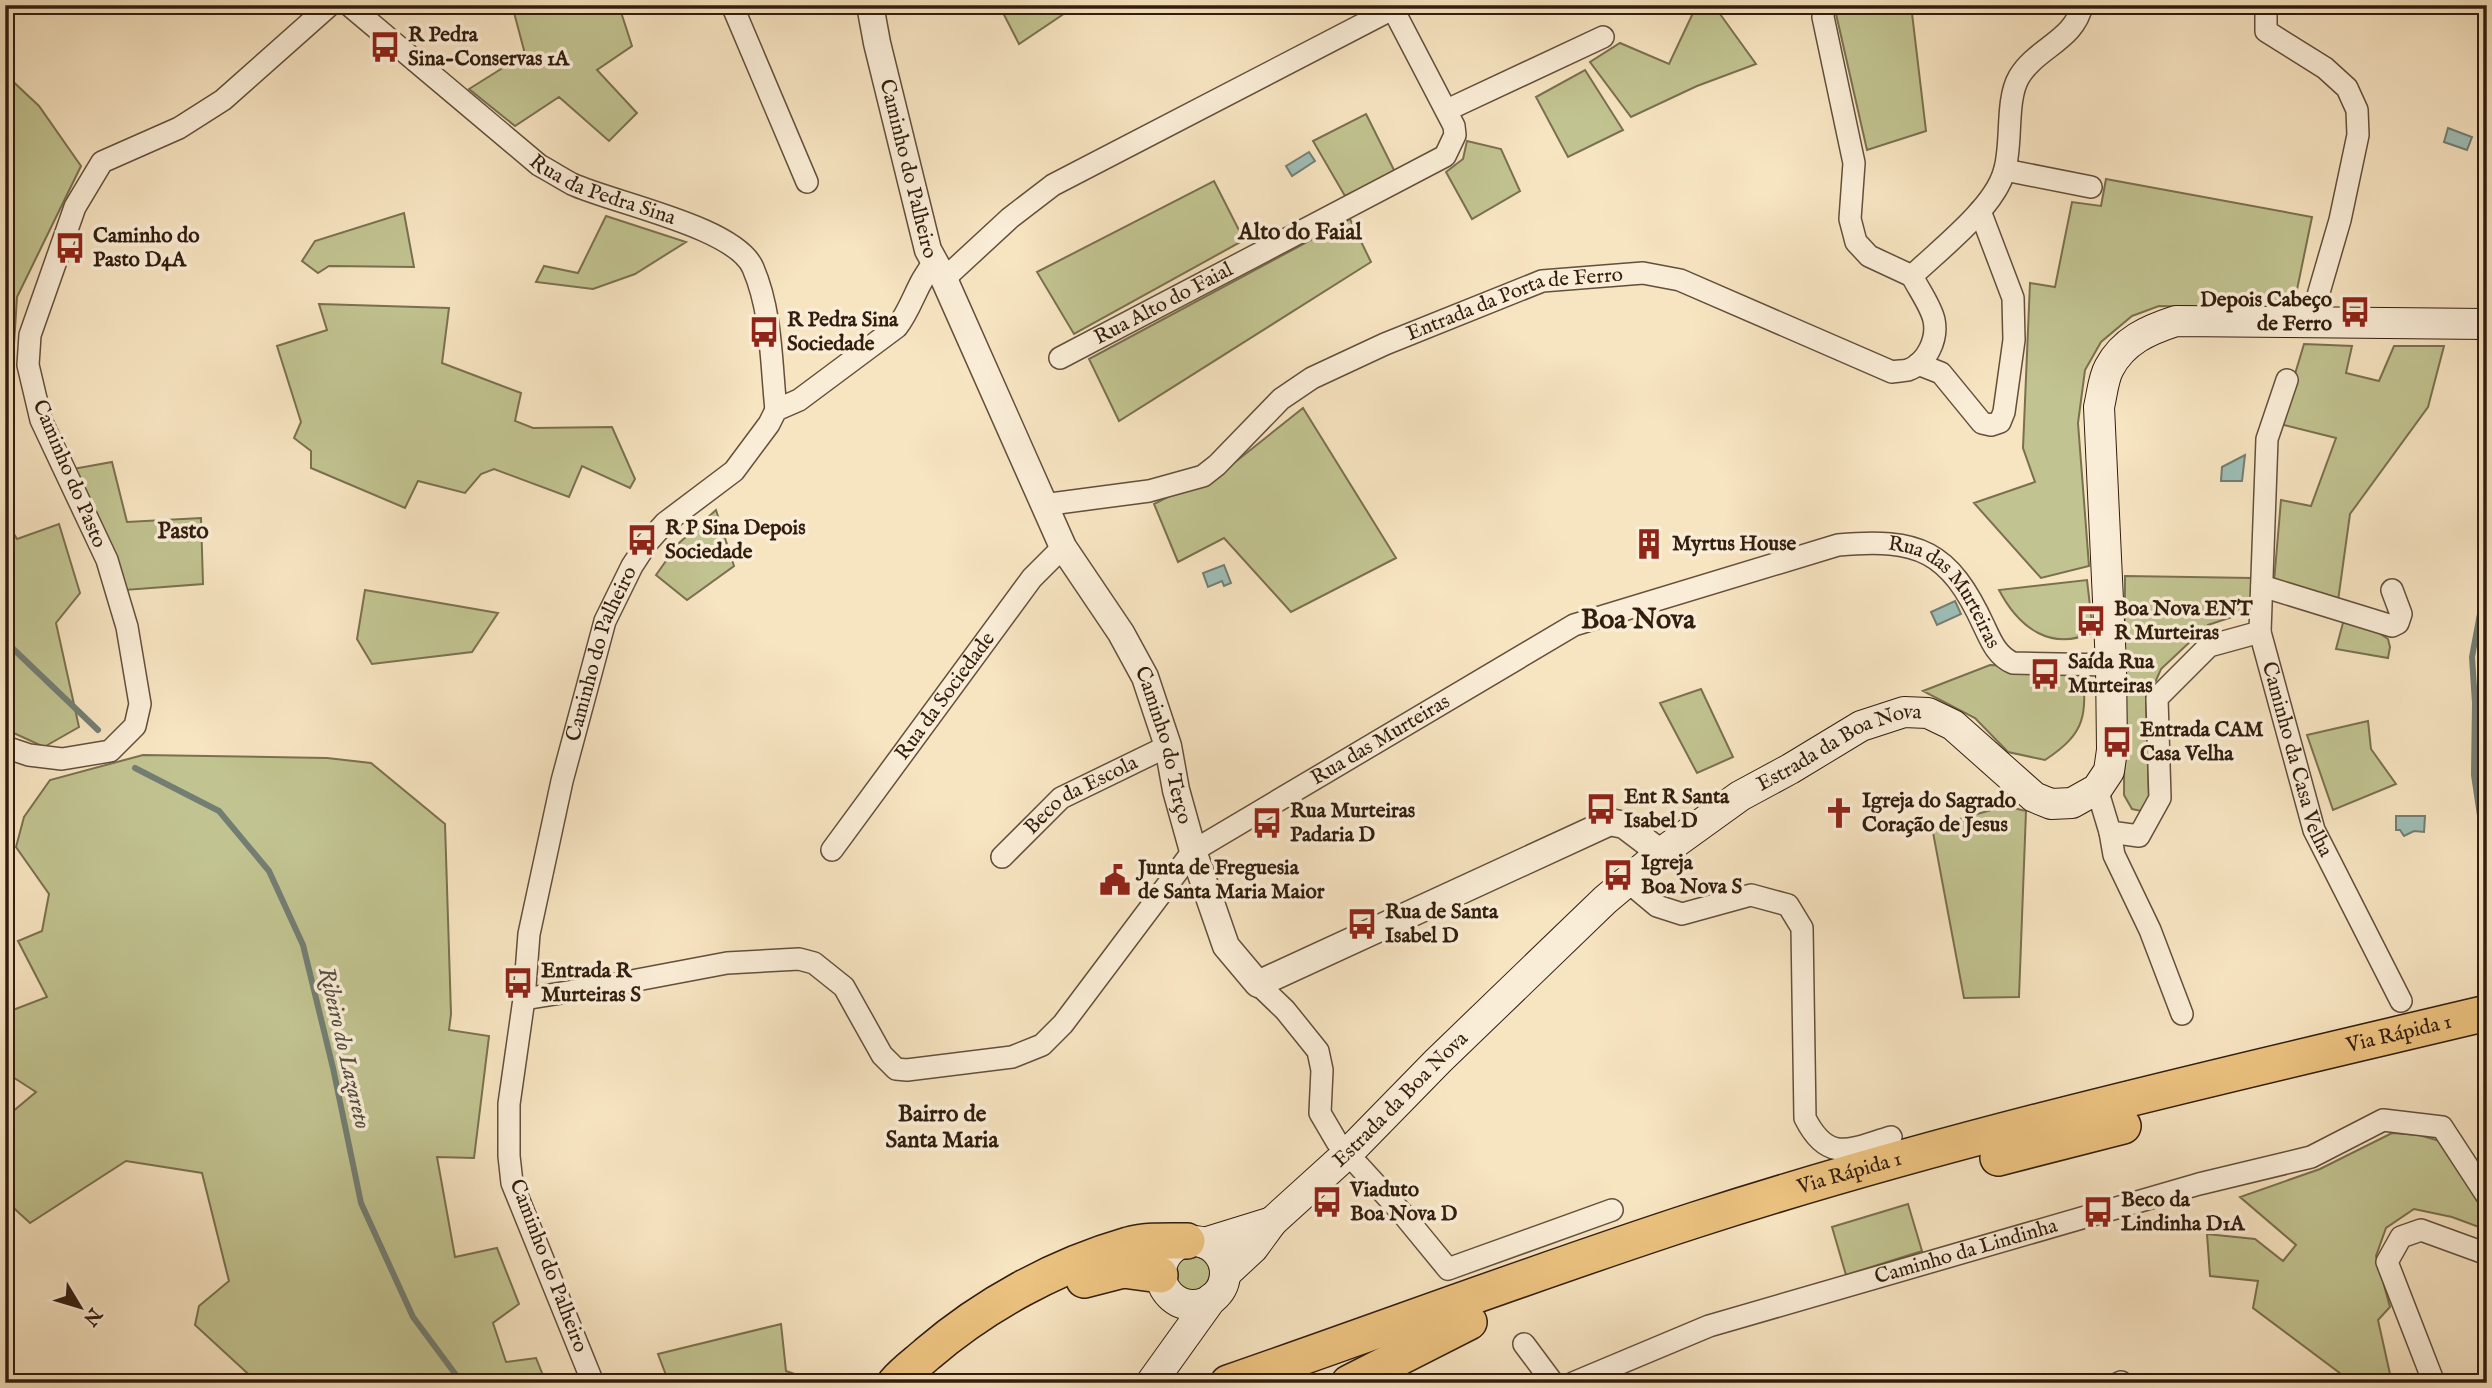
<svg xmlns="http://www.w3.org/2000/svg" width="2492" height="1388" font-family="'IM FELL English',serif">
	<style>
		.green { fill: #c1c390; stroke: #7a704f; stroke-width: 2 }
		.water { fill: #9ebeb7; stroke: #737e73; stroke-width: 2 }
		.lines { fill: none; stroke-linecap: round; stroke-linejoin: round }
		.stream { stroke: #737e73; stroke-width: 6 }
		.minor-casing { stroke: #634f3b; stroke-width: 24 }
		.tertiary-casing { stroke: #634f3b; stroke-width: 29 }
		.secondary-casing { stroke: #321d0e; stroke-width: 32 }
		.trunk-casing { stroke: #321d0e; stroke-width: 38 }
		.minor { stroke: #faedd7; stroke-width: 21 }
		.tertiary { stroke: #faedd7; stroke-width: 26 }
		.secondary { stroke: #faedd7; stroke-width: 30 }
		.trunk { stroke: #ecc280; stroke-width: 35 }
		.labels { text-anchor: middle; dominant-baseline: central; stroke-width: 7; stroke-linejoin: round; paint-order: stroke }
		.poi-label { font-size: 21px; font-weight: bold; fill: #321d0e; stroke: #faedd7; text-anchor: start }
		.street-label { font-size: 21px; fill: #321d0e; stroke: #faedd7 }
		.neighbourhood-label { font-size: 23px; font-weight: bold; fill: #321d0e; stroke: #faedd7 }
		.water-label { font-size: 23px; font-style: italic; fill: #524d41; stroke: #faedd7 }
		.district-label { font-size: 28px; font-weight: bold; fill: #321d0e; stroke: #faedd7 }
	</style>
	<rect width="100%" height="100%" fill="#f7e4c1"/>
	<filter id="stains"><feTurbulence type="fractalNoise" baseFrequency=".00286" numOctaves="4"/><feColorMatrix values="0 0 0 0 .2 0 0 0 0 .09 0 0 0 0 .02 0 0 0 .5 -.17"/></filter>
	<radialGradient id="worn" r=".72"><stop offset=".6" stop-color="#630" stop-opacity="0"/><stop offset="1" stop-color="#630" stop-opacity=".3"/></radialGradient>
	<!-- green -->
	<path class="green" d="M512,5h125l-16,7 11,34 -35,24 40,43 -28,28 -50,-44 -44,29 -46,-37 56,-35z
		M999,5h78l-58,39z
		M1681,5h44l-5,9 36,50 -59,22 -66,31 -41,-55 30,-19 49,21 24,-51z
		M1834,5h77l15,126 -59,19z
		M1585,70l38,60 -55,27 -32,-60z
		M5,74l34,32 42,60 -64,131 -6,95 -6,1z
		M1366,114l29,58 -50,24 -32,-55z
		M1467,141l34,8 19,42 -48,28 -26,-47 17,-13z
		M2106,179l206,38 -19,92 -134,-3 -27,10 -31,26 -16,28 -7,53 11,143 -48,12 -67,-75 61,-21 -12,-34 7,-165 25,4 17,-85 29,4z
		M1214,181l30,59 -170,94 -37,-62z
		M404,213l10,54 -85,-1 -11,7 -16,-12 13,-20z
		M606,216l80,26 -51,32 -42,15 -57,-7 8,-16 34,7z
		M1350,219l21,43 -252,159 -30,-62z
		M319,304l130,4 -7,55 79,30 -6,28 18,7 79,-1 23,52 -5,9 -48,-22 -13,31 -75,-28 -13,5 -16,19 -47,-12 -13,27 -94,-40v-17l-17,-13 7,-16 -24,-76 50,-16z
		M2304,344l48,2 -6,27 33,8 15,-35h50l-16,61 -78,107 -12,87 -64,-19 7,-82 30,6 25,-68 -56,-14z
		M1303,408l93,150 -105,54 -67,-74 -46,24 -24,-58 80,-41z
		M112,462l15,60 74,-4 2,66 -78,6 -52,-121z
		M716,510l18,56 -47,34 -31,-25 22,-31z
		M5,519l12,20 42,-15 21,69 -24,30 23,104 -35,20 -39,-18z
		M2125,576l128,2 -3,33 -42,14 -47,44 -15,34 3,97 -8,11 -9,-2 -8,-14z
		M2087,580l6,52c-42,20 -74,-4 -94,-42z
		M365,590l133,23 -26,39 -100,12 -15,-25z
		M2344,619l35,14 9,6 2,8 -2,11 -52,-9z
		M1990,665l93,4c3,47 4,63 -38,91l-37,-8 -33,-34 -52,-27z
		M1701,689l32,68 -36,16 -37,-70z
		M2368,721l3,28 25,35 -63,26 -26,-75z
		M143,755l184,3 44,5 74,61 6,190 -2,16 40,6 -15,122 -37,-1 18,100 42,-9 22,56 -26,19 13,39 30,-4 10,25h-288l-63,-58 4,-19 30,-25 -27,-108 -76,-12 -96,62 -25,-23v-82l31,-26 -31,-20v-59l42,-16 -29,-56 24,-10 7,-37 -33,-47 8,-30 26,-37z
		M2005,806l21,5 -7,186 -55,1 -32,-171z
		M2392,1133l27,2 21,6 38,60 9,7v22l-35,-13 -38,-8 -28,19 -10,28 14,51 -12,13 14,63h-57l6,-9 -88,-66 5,-27 -48,-5 -3,-42 48,5 28,22 13,-16 -56,-48 80,-28z
		M1908,1204l14,47 -76,24 -14,-48z
		M1172 1272a19 19 0 1 1 38 0a19 19 0 1 1-38 0Z
		M781,1324l5,47 26,9 1,3h-144l-11,-29z"/>
	<!-- water -->
	<path class="water" d="M2448,128l24,9 -5,13 -23,-8z
		M1309,152l6,9 -23,15 -6,-10z
		M2245,455l-3,26h-21l1,-14z
		M1224,565l7,18 -7,3 -2,-5 -14,6 -5,-14z
		M1955,601l6,13 -24,11 -6,-13z
		M2396,816h29l-1,16 -10,-1 -10,5 -4,-6h-4z"/>
	<g class="lines">
		<!-- stream -->
		<path class="stream" d="M2487,561l-3,31 -12,65 3,46 -1,72 12,81 1,83
			M5,641l93,89
			M135,768l84,43 50,60 34,74 30,123 28,135 52,114 49,66"/>
		<defs>
			<g id="minor">
				<path id="s1" d="M349,5l190,160c11,6 22,13 33,19 41,19 164,43 181,84 19,44 18,95 23,142"/>
				<path d="M732,5l75,177"/>
				<path d="M1824,5l-1,12 31,146 -4,56 6,23 13,14 43,20"/>
				<path d="M2266,5v26l59,37 22,20 10,22 1,25 -18,85 -30,103"/>
				<path d="M1447,110l156,-73"/>
				<path d="M2005,170l86,17"/>
				<path d="M1912,276c27,-26 82,-68 92,-104 9,-27 1,-71 15,-95 17,-29 56,-37 63,-72"/>
				<path d="M944,279l66,-61 43,-33 347,-180"/>
				<path id="s2" d="M1060,358l385,-202 10,-21 -1,-9 -61,-117"/>
				<path d="M1918,364l23,9 41,50 9,2 9,-3 4,-10 10,-72 -1,-42 -33,-87"/>
				<path id="s3" d="M2287,380l-20,59 -7,193 54,198 87,171"/>
				<path id="s4" d="M1043,505l106,-14 54,-15 14,-11 64,-66 31,-21 73,-34 157,-63 101,-8 37,7 212,92c5,-1 11,-1 16,-2 19,-7 30,-31 26,-50 -3,-14 -15,-30 -22,-44"/>
				<path d="M2262,586l130,40 6,-3 3,-9 -9,-24"/>
				<path d="M5,747l24,8 33,4 48,-8 25,-25 5,-22 -13,-77 -20,-67 -66,-140 -13,-55 2,-30 45,-128 27,-45 77,-34 44,-28 107,-95"/>
				<path d="M2097,789l13,43 29,4 21,-38 -3,-100 52,-52 51,-14"/>
				<path d="M2110,832l4,23 36,75 32,84"/>
				<path id="s5" d="M832,850l200,-272 31,-31"/>
				<path id="s6" d="M1002,857l59,-59 107,-52"/>
				<path d="M1627,881l30,25 25,8 69,-19 37,10 14,23 3,190c23,46 46,31 86,19"/>
				<path d="M1258,984l27,26 33,41 4,19 -2,43 17,29 65,71 46,56 164,-59"/>
				<path id="s7" d="M524,999l81,-13 122,-23 72,-4 15,4 30,24 38,68 14,14 11,1 105,-13 30,-12 21,-21 130,-173 381,-226 264,-80c81,-7 111,5 146,81 7,15 13,30 29,37l98,2"/>
				<path d="M1524,1344l29,39"/>
				<path id="s8" d="M593,1383l-81,-200 -3,-27v-52l15,-105 5,-65 33,-153 43,-160 27,-55 15,-23 18,-20 69,-52 35,-47 7,-14 23,-10 98,-73c16,-21 20,-45 37,-64"/>
				<path id="s9" d="M1573,1383l136,-57 490,-142 112,-27 72,-37 59,7 45,69"/>
				<path d="M2119,1383l2,-1"/>
				<path d="M2434,1383l-47,-121 14,-25 20,-7 66,24"/>
			</g>
			<g id="tertiary">
				<path id="s10" d="M870,5l7,38 51,207 16,29 119,268 58,86 24,44 23,69 8,44 17,61 33,95 32,38 352,-162 14,3 37,28"/>
			</g>
			<g id="secondary">
				<circle cx="1193" cy="1273" r="32"/>
				<path d="M1204,1243l68,-21"/>
				<path id="s11" d="M1225,1274l28,-26 19,-26 76,-69 90,-92 167,-161 56,-47 79,-57 50,-27 71,-43 43,-14 24,1 25,12 81,72 17,7 21,-1 25,-14 12,-18 3,-21 -1,-85 -12,-258c3,-12 4,-28 10,-39 14,-27 39,-38 67,-47l311,3"/>
				<path d="M1151,1383l61,-85"/>
			</g>
			<g id="trunk">
				<path d="M1998,1158l125,-32"/>
				<path d="M1084,1280l39,-10 37,5"/>
				<path d="M895,1383c9,-11 22,-20 32,-29 57,-49 128,-88 201,-109 19,-5 39,-4 59,-4"/>
				<path id="s12" d="M1228,1383c156,-54 310,-112 467,-163 260,-84 527,-144 792,-207"/>
				<path d="M1349,1383l120,-61"/>
			</g>
		</defs>
		<!-- minor casing -->
		<use href="#minor" class="minor-casing"/>
		<!-- tertiary casing -->
		<use href="#tertiary" class="tertiary-casing"/>
		<!-- secondary casing -->
		<use href="#secondary" class="secondary-casing"/>
		<!-- trunk casing -->
		<use href="#trunk" class="trunk-casing"/>
		<!-- minor -->
		<use href="#minor" class="minor"/>
		<!-- tertiary -->
		<use href="#tertiary" class="tertiary"/>
		<!-- secondary -->
		<use href="#secondary" class="secondary"/>
		<!-- trunk -->
		<use href="#trunk" class="trunk"/>
	</g>
	<!-- icons -->
	<defs>
		<symbol id="bus-bare" viewBox="-9 -9 18 18"><path d="M-5-6H5V4H4V6H2V4H-2V6H-4V4H-5ZM-3.5-4V0h7V-4ZM-3.5 1.2v1.5H-2V1.2ZM2 1.2v1.5H3.5V1.2Z" fill="#8f2418" stroke="#faedd7" stroke-width="2.5" paint-order="stroke"/></symbol>
		<symbol id="building-bare" viewBox="-9 -9 18 18"><path d="M-4-6H4V6H1V3H-1V6H-4ZM-2.5-4.3h1.7v1.8h-1.7ZM.8-4.3h1.7v1.8H.8ZM-2.5-1h1.7V.8h-1.7ZM.8-1h1.7V.8H.8Z" fill="#8f2418" stroke="#faedd7" stroke-width="2.5" paint-order="stroke"/></symbol>
		<symbol id="church-bare" viewBox="-9 -9 18 18"><path d="M-1.2-6h2.4v3.5h3.3v2.4h-3.3V6h-2.4V-.1h-3.3v-2.4h3.3Z" fill="#8f2418" stroke="#faedd7" stroke-width="2.5" paint-order="stroke"/></symbol>
		<symbol id="civic-bare" viewBox="-9 -9 18 18"><path d="M-.6-6.5H3V-4.5H.6V-3L4-1V1h2V6H-6V1h2V-1L-.6-3ZM-1.2 2.5V6h2.4V2.5Z" fill="#8f2418" stroke="#faedd7" stroke-width="2.5" paint-order="stroke"/></symbol>
	</defs>
	<g fill-rule="evenodd">
		<use href="#bus-bare" x="363" y="25" width="44" height="44"/>
		<use href="#bus-bare" x="48" y="226" width="44" height="44"/>
		<use href="#bus-bare" x="2333" y="290" width="44" height="44"/>
		<use href="#bus-bare" x="742" y="310" width="44" height="44"/>
		<use href="#bus-bare" x="620" y="518" width="44" height="44"/>
		<use href="#building-bare" x="1627" y="522" width="44" height="44"/>
		<use href="#bus-bare" x="2069" y="599" width="44" height="44"/>
		<use href="#bus-bare" x="2023" y="652" width="44" height="44"/>
		<use href="#bus-bare" x="2095" y="720" width="44" height="44"/>
		<use href="#bus-bare" x="1579" y="787" width="44" height="44"/>
		<use href="#church-bare" x="1817" y="791" width="44" height="44"/>
		<use href="#bus-bare" x="1245" y="801" width="44" height="44"/>
		<use href="#bus-bare" x="1596" y="853" width="44" height="44"/>
		<use href="#civic-bare" x="1093" y="858" width="44" height="44"/>
		<use href="#bus-bare" x="1340" y="902" width="44" height="44"/>
		<use href="#bus-bare" x="496" y="961" width="44" height="44"/>
		<use href="#bus-bare" x="1305" y="1180" width="44" height="44"/>
		<use href="#bus-bare" x="2076" y="1190" width="44" height="44"/>
	</g>
	<g class="labels">
		<!-- poi labels -->
		<g class="poi-label">
			<text x="408" y="35">R Pedra<tspan x="408" dy="24">Sina-Conservas 1A</tspan></text>
			<text x="93" y="236">Caminho do<tspan x="93" dy="24">Pasto D4A</tspan></text>
			<text x="2332" y="300" text-anchor="end">Depois Cabeço<tspan x="2332" dy="24">de Ferro</tspan></text>
			<text x="787" y="320">R Pedra Sina<tspan x="787" dy="24">Sociedade</tspan></text>
			<text x="665" y="528">R P Sina Depois<tspan x="665" dy="24">Sociedade</tspan></text>
			<text x="1672" y="544">Myrtus House</text>
			<text x="2114" y="609">Boa Nova ENT<tspan x="2114" dy="24">R Murteiras</tspan></text>
			<text x="2068" y="662">Saída Rua<tspan x="2068" dy="24">Murteiras</tspan></text>
			<text x="2140" y="730">Entrada CAM<tspan x="2140" dy="24">Casa Velha</tspan></text>
			<text x="1624" y="797">Ent R Santa<tspan x="1624" dy="24">Isabel D</tspan></text>
			<text x="1862" y="801">Igreja do Sagrado<tspan x="1862" dy="24">Coração de Jesus</tspan></text>
			<text x="1290" y="811">Rua Murteiras<tspan x="1290" dy="24">Padaria D</tspan></text>
			<text x="1641" y="863">Igreja<tspan x="1641" dy="24">Boa Nova S</tspan></text>
			<text x="1138" y="868">Junta de Freguesia<tspan x="1138" dy="24">de Santa Maria Maior</tspan></text>
			<text x="1385" y="912">Rua de Santa<tspan x="1385" dy="24">Isabel D</tspan></text>
			<text x="541" y="971">Entrada R<tspan x="541" dy="24">Murteiras S</tspan></text>
			<text x="1350" y="1190">Viaduto<tspan x="1350" dy="24">Boa Nova D</tspan></text>
			<text x="2121" y="1200">Beco da<tspan x="2121" dy="24">Lindinha D1A</tspan></text>
		</g>
		<!-- street labels -->
		<g class="street-label">
			<text stroke="none"><textPath href="#s10" startOffset="168">Caminho do Palheiro</textPath></text>
			<text stroke="none"><textPath href="#s1" startOffset="317">Rua da Pedra Sina</textPath></text>
			<text stroke="none"><textPath href="#s2" startOffset="117">Rua Alto do Faial</textPath></text>
			<text stroke="none"><textPath href="#s4" startOffset="528">Entrada da Porta de Ferro</textPath></text>
			<text transform="translate(69 474) rotate(67)">Caminho do Pasto</text>
			<text stroke="none"><textPath href="#s7" startOffset="1673">Rua das Murteiras</textPath></text>
			<text stroke="none"><textPath href="#s8" startOffset="756">Caminho do Palheiro</textPath></text>
			<text stroke="none"><textPath href="#s5" startOffset="191">Rua da Sociedade</textPath></text>
			<text stroke="none"><textPath href="#s7" startOffset="1043">Rua das Murteiras</textPath></text>
			<text stroke="none"><textPath href="#s10" startOffset="803">Caminho do Terço</textPath></text>
			<text stroke="none"><textPath href="#s11" startOffset="816">Estrada da Boa Nova</textPath></text>
			<text stroke="none"><textPath href="#s3" startOffset="388">Caminho da Casa Velha</textPath></text>
			<text stroke="none"><textPath href="#s6" startOffset="102">Beco da Escola</textPath></text>
			<text stroke="none"><textPath href="#s12" startOffset="1223">Via Rápida 1</textPath></text>
			<text stroke="none"><textPath href="#s11" startOffset="248">Estrada da Boa Nova</textPath></text>
			<text stroke="none"><textPath href="#s12" startOffset="656">Via Rápida 1</textPath></text>
			<text stroke="none"><textPath href="#s9" startOffset="415">Caminho da Lindinha</textPath></text>
			<text transform="translate(548 1266) rotate(69)">Caminho do Palheiro</text>
		</g>
		<!-- neighbourhood labels -->
		<g class="neighbourhood-label">
			<text x="1300" y="232">Alto do Faial</text>
			<text x="183" y="531">Pasto</text>
			<text x="942" y="1114">Bairro de<tspan x="942" dy="26">Santa Maria</tspan></text>
		</g>
		<!-- water labels -->
		<g class="water-label">
			<text transform="translate(344 1048) rotate(77)">Ribeiro do Lazareto</text>
		</g>
		<!-- district labels -->
		<g class="district-label">
			<text x="1638" y="620">Boa Nova</text>
		</g>
	</g>
	<!-- margin -->
	<rect width="2492" height="1388" fill="none" stroke="#f7e4c1" stroke-width="28"/>
	<rect x="7" y="7" width="2478" height="1374" fill="none" stroke="#321d0e" stroke-width="3.5"/>
	<rect x="14" y="14" width="2464" height="1360" fill="none" stroke="#321d0e" stroke-width="2"/>
	<!-- north arrow -->
	<g transform="translate(80 1307) rotate(128)" stroke="#faedd7" stroke-width="5" paint-order="stroke">
	<path d="M0-5L12 26L0 18L-12 26Z" fill="#321d0e"/>
	<text y="-10" font-size="19" font-weight="bold" text-anchor="middle" fill="#321d0e">N</text>
	</g>
	<rect width="100%" height="100%" filter="url(#stains)"/>
	<rect width="100%" height="100%" fill="url(#worn)"/>
</svg>
